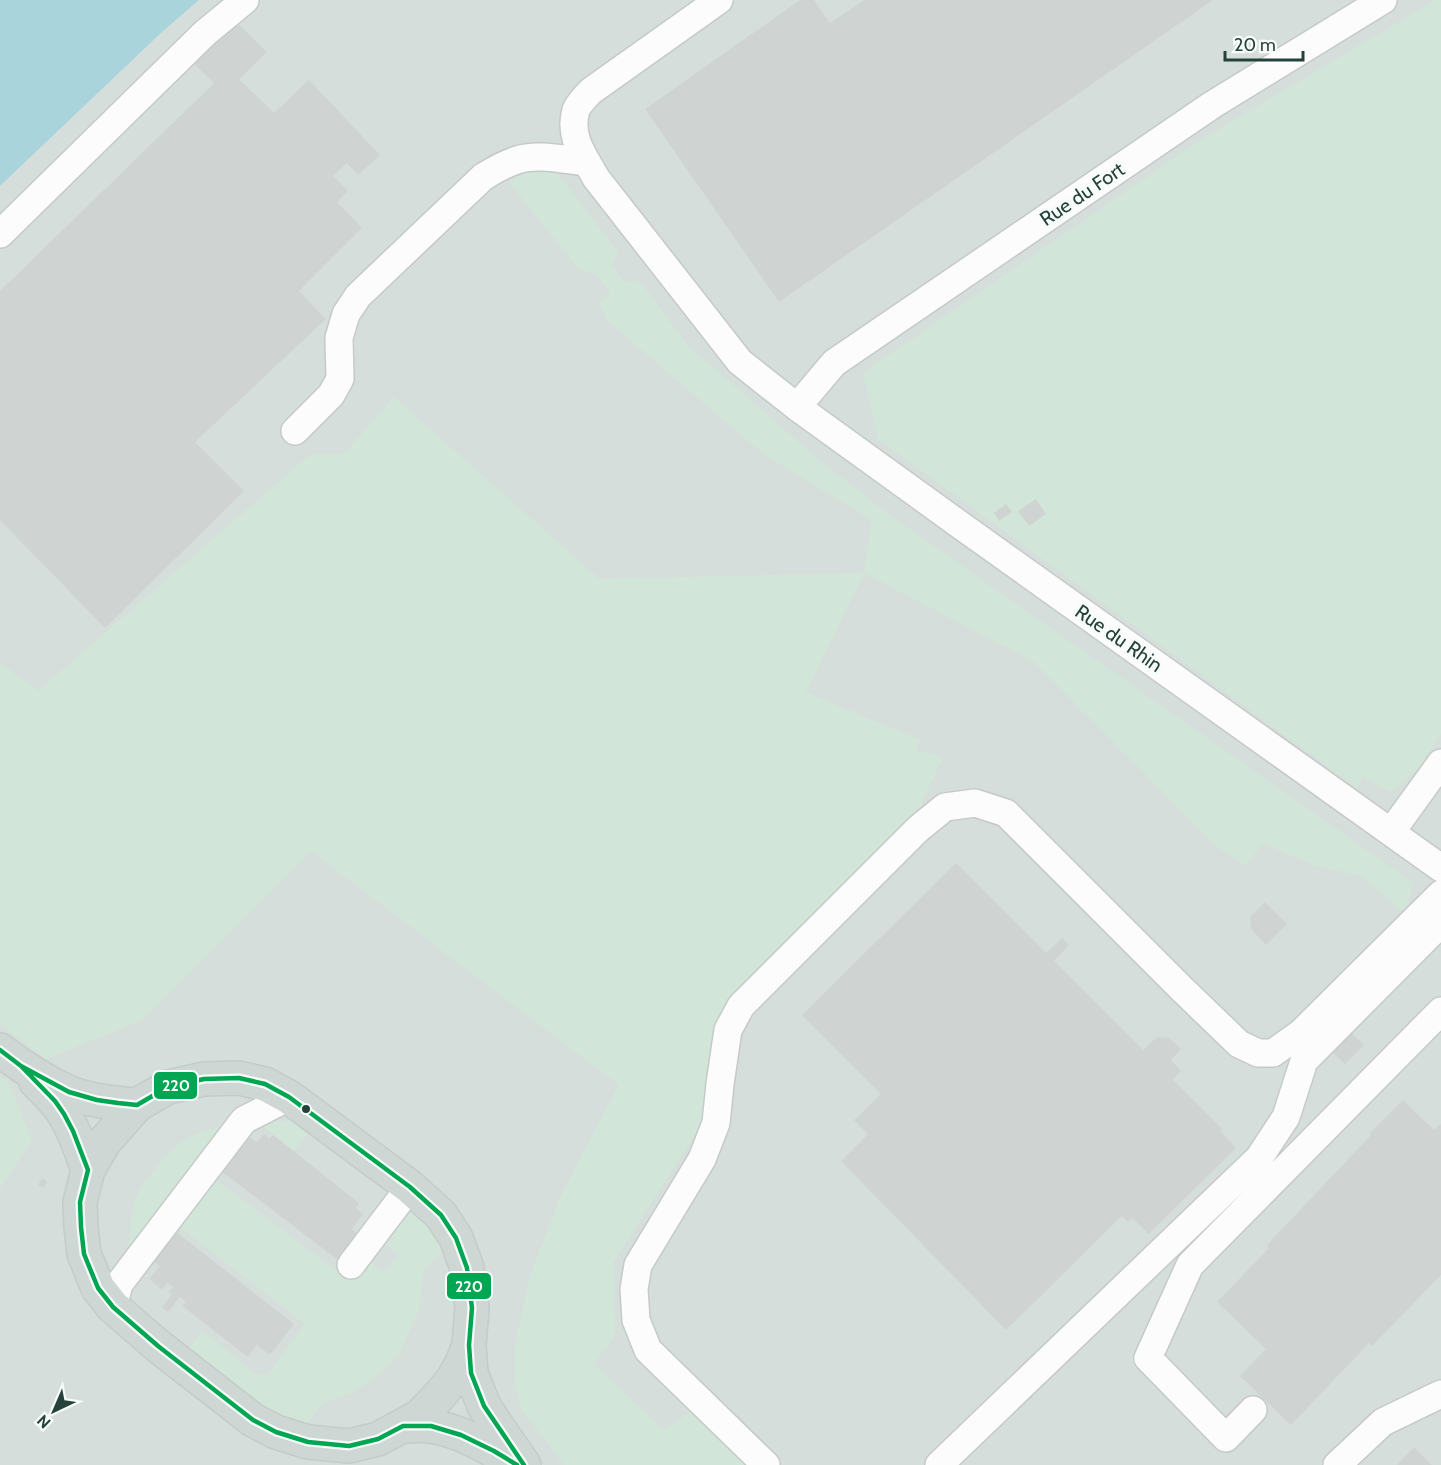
<svg xmlns="http://www.w3.org/2000/svg" width="1441" height="1465" font-family="Cabin,sans-serif">
	<style>
		.built { fill: #d6dedb }
		.green { fill: #d1e6d8 }
		.water { fill: #a9d4db }
		.building { fill: #cfd4d2 }
		.lines { fill: none; stroke-linecap: round; stroke-linejoin: round }
		.minor-casing { stroke: #c5cac8; stroke-width: 30 }
		.major-casing { stroke: #c3ccc9; stroke-width: 36 }
		.minor { stroke: #fcfcfc; stroke-width: 27 }
		.major { stroke: #cfd7d5; stroke-width: 33 }
		.bus-1-casing { stroke: #f7fbf9; stroke-width: 9 }
		.bus-1 { stroke: #00a651; stroke-width: 4.5 }
		.bus-dot { fill: #24423a; stroke: #f7fbf9; stroke-width: 2 }
		.labels { text-anchor: middle; dominant-baseline: central; stroke-width: 6; stroke-linejoin: round; paint-order: stroke }
		.street-label { font-size: 20px; fill: #24423a; stroke: #f7fbf9 }
		.line-badge { stroke: #f7fbf9; stroke-width: 2 }
		.badge-label { font-size: 16px; text-anchor: middle; font-weight: bold; fill: #fff }
	</style>
	<rect width="100%" height="100%" fill="#e8edeb"/>
	<!-- built -->
	<path class="built" d="M199,0h1242v1465h-1441v-1279l161,-153z"/>
	<!-- green -->
	<path class="green" d="M1436,0h5v734l-21,32 -29,26 -28,-15 -6,11 -479,-349 -15,-66 336,-232z
		M535,167l22,6 61,79 -7,13 14,18 14,-3 49,66 130,113 66,52 528,371 -6,33 -44,-39 -46,-10 -53,-23 -18,23 -27,-19 -185,-186 -169,-88 -58,119 113,48 -3,10 27,7 -26,56 -190,193 -18,68 -8,51 -87,136 1,74 -21,29 70,67 28,-21 54,55h-182l-43,-57 -7,-28 1,-34 15,-71 33,-84 56,-106 -308,-234 -168,169 -97,39 -46,-35v-361l38,28 273,-237h33l50,-57 205,182 265,-6 8,-53 -107,-65 -157,-134 -9,-17 12,-11 -15,-19 -18,-6 -70,-87z
		M0,1077l9,6 23,57 -32,48z
		M300,1120l12,9 -18,22 -34,-28z
		M230,1124l-100,128c-1,-41 3,-59 31,-90 8,-9 18,-20 29,-25 11,-6 28,-9 40,-13z
		M213,1177l131,100 11,-1 12,-16 17,12 14,-17 -13,-12 26,-35 23,21 12,17 -22,24 -5,40 -20,44 -17,18 -30,21 -28,9 -24,29 -116,-75 18,-25 55,44 11,-1 37,-50 -129,-100z"/>
	<!-- water -->
	<path class="water" d="M0,0h199l-38,33 -161,153z"/>
	<!-- building -->
	<path class="building" d="M800,0h14l16,23 34,-23h349l-434,302 -134,-193z
		M235,21l32,31 -28,27 35,34 35,-33 71,75 -22,20 -11,-12 -14,13 15,15 -11,11 25,26 -63,63 27,28 -131,123 49,49 -139,137 -105,-108v-229l214,-208 -21,-20z
		M1036,499l10,15 -17,12 -11,-15z
		M1006,504l6,8 -13,9 -5,-8z
		M956,863l90,90 16,-15 7,7 -15,16 89,89 14,-13 12,1 12,11 -10,11 10,11 -8,9 49,49 -2,2 16,17 -87,86 -17,-16 -4,4 -6,-6 -116,114 -165,-169 27,-27 -14,-14 27,-26 -79,-79z
		M1265,902l22,22 -21,21 -15,-16 -1,-12z
		M1351,1033l13,12 -19,19 -13,-12z
		M1403,1100l31,30 7,-6v151l-69,71 -3,-3 -78,82 -51,-49 26,-27 -49,-47 52,-54 -2,-3 104,-110 -1,-2z
		M245,1133l11,9 8,-8 6,5 3,-4 86,68 -3,5 7,6 -11,15 9,10 -19,24 -125,-95z
		M42,1178l6,4 -5,6 -5,-3z
		M170,1227l124,97 -24,31 -13,-10 -9,12 -66,-51 4,-4 -6,-5 -12,15 -6,-5 10,-13 -3,-2 4,-5 -6,-4 -5,7 -13,-11 11,-13 -6,-4 -4,5 -7,-5z
		M1414,1447l18,18h-35z"/>
	<g class="lines">
		<defs>
			<path id="minor" d="M719,0l-128,91c-5,5 -12,12 -15,19 -8,27 8,46 20,68l144,184 57,45 166,120 478,341
				M0,234l205,-201 40,-33
				M797,407l37,-44 378,-258 171,-105
				M295,431l36,-36 9,-16 -1,-41 7,-24 12,-18 125,-119c11,-7 22,-13 34,-17 21,-7 48,0 70,2
				M1391,832l50,-69
				M351,1265l59,-78
				M113,1307l6,-23 125,-164 45,-23
				M1253,1410l-27,28 -78,-80 42,-93 251,-254
				M766,1465l-118,-115 -12,-30 -2,-31 4,-24 64,-106 14,-36 4,-39 8,-54 13,-24 177,-177 27,-22 30,-4 31,10 178,178 55,53 19,9h15l28,-20 140,-139
				M939,1465l320,-307 27,-41 18,-56 137,-138
				M1337,1465l46,-43 58,-28"/>
			<path id="major" d="M0,1050c21,16 44,31 68,42 21,9 46,11 69,13
				M36,1082c10,10 21,20 28,32 11,17 17,37 24,56
				M469,1345l-7,18 -9,16 -13,16 -20,21 -42,23 -29,7 -41,-4 -32,-10 -23,-12 -95,-74 -45,-39 -15,-19 -14,-34 -3,-27 -1,-25 8,-32 17,-29 32,-36 31,-18 36,-8 35,-1 26,6 24,13 121,90 31,28 15,23 11,30 5,40 -3,37 2,28 13,33 13,20 27,39
				M403,1426c9,0 19,-1 28,0 31,5 60,23 86,39"/>
		</defs>
		<!-- minor casing -->
		<use href="#minor" class="minor-casing"/>
		<!-- major casing -->
		<use href="#major" class="major-casing"/>
		<!-- minor -->
		<use href="#minor" class="minor"/>
		<!-- major -->
		<use href="#major" class="major"/>
		<defs>
			<path id="bus-1" d="M0,1050l21,16 48,26 28,8 21,3 19,2 31,-18 36,-8 35,-1 26,6 24,13 121,90 31,28 15,23 11,30 5,40 -3,37 2,28 13,33 40,59
				M21,1066l34,35 9,13 9,17 15,39 -8,32 1,25 3,27 14,34 15,19 45,39 95,74 23,12 32,10 41,4 29,-7 25,-13h28l30,9 33,16 23,14"/>
		</defs>
		<!-- bus-1 casing -->
		<use href="#bus-1" class="bus-1-casing"/>
		<!-- bus-1 -->
		<use href="#bus-1" class="bus-1"/>
	</g>
	<!-- markers -->
	<circle class="bus-dot" cx="306" cy="1109" r="5"/>
	<g class="labels">
		<!-- street labels -->
		<g class="street-label">
			<text transform="translate(1082 194) rotate(-34)">Rue du Fort</text>
			<text transform="translate(1119 638) rotate(35)">Rue du Rhin</text>
		</g>
	</g>
	<g class="line-badge">
		<rect x="153" y="1071" width="45" height="29" rx="6" fill="#00a651"/>
		<rect x="446" y="1272" width="46" height="28" rx="6" fill="#00a651"/>
	</g>
	<g class="badge-label">
		<text x="176" y="1091">220</text>
		<text x="469" y="1292">220</text>
	</g>
	<!-- north arrow -->
	<g transform="translate(54 1411) rotate(224)" stroke="#f7fbf9" stroke-width="4.5" paint-order="stroke">
	<path d="M0-4.5L10 22L0 15L-10 22Z" fill="#24423a"/>
	<text y="-9" font-size="16" font-weight="bold" text-anchor="middle" fill="#24423a">N</text>
	</g>
	<!-- scale -->
	<path d="M1225 51v9h78v-9" fill="none" stroke="#24423a" stroke-width="3"/>
	<text x="1234" y="51" font-size="18" fill="#24423a" stroke="#f7fbf9" stroke-width="4.5" paint-order="stroke">20 m</text>
</svg>
